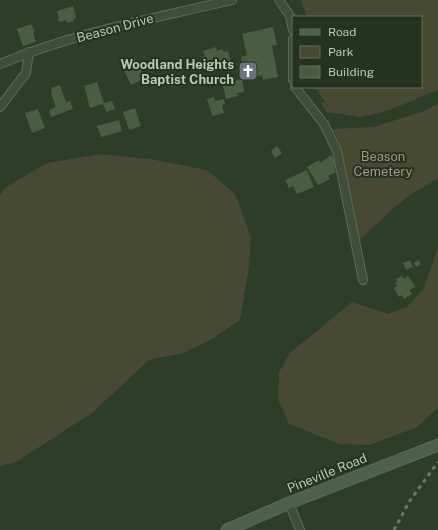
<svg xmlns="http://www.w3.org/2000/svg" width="438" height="530" font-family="'Public Sans',sans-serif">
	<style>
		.green { fill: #484932 }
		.building { fill: #495d41 }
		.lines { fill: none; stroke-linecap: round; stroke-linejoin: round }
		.minor-casing { stroke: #5c6c57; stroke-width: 10 }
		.secondary-casing { stroke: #5c6c57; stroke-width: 13 }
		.minor { stroke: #3e4e39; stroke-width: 8 }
		.secondary { stroke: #4c6147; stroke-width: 11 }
		.rail { stroke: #667a60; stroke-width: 3; stroke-dasharray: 4 4; stroke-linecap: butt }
		.labels { text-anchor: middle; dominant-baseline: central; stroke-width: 4; stroke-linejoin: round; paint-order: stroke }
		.street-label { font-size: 13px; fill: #bac9b5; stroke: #23331e }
		.poi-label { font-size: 13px; font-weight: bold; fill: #bac9b5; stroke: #23331e; text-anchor: end }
		.park-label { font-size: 13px; fill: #a89283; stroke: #23331e }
	</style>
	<rect width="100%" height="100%" fill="#2c3e25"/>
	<!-- green -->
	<path class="green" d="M301,0h137v90l-51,21 -27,6 -34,-5 -5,-9 4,-1 -10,-15h106v-70h-114z
		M438,104v75l-27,15 -20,16 -32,31 -18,-93 -8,-19 41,-2 53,-17z
		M101,154l49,5 57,11 28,24 16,43 -2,30 -9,53 -28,19 -29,14 -34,7 -57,53 -76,49 -16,4v-271l6,-8 41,-24z
		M438,247v161l-21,19 -47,18 -31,-1 -50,-20 -11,-25 1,-27 11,-19 62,-51 36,12 19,-7 17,-19z"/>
	<!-- building -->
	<path class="building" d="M73,6l3,12 -3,1 1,2 -7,2 -1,-3 -7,2 -2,-11z
		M31,24l4,8 -2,1 3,9 -13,4 -6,-17z
		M273,27l4,18 -5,1 6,31 -15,3 -1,-5 -6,2 -3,-11 -4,2 -1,-6 -6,1 -1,-6 6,-2 -5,-21z
		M216,47l1,4 6,-2v3l5,-1 3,11 -13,4 1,3 -6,2 -1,-4 -7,2 -4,-12 4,-1 -2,-5z
		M135,57l10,21 -14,7 -10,-21z
		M242,79l2,13 -7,1 1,3 -12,3 -3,-13 12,-2v-3z
		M97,82l7,21 8,-2 3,8 -9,3 -3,-8 -13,4 -6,-22z
		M60,85l6,17 4,-1 3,8 -22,8 -2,-7 7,-3 -5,-14 1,-1 -1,-4z
		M214,97l1,4 9,-2 1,5 -3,1 2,8 -12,3 -5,-17z
		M135,108l6,18 -12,4 -6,-18z
		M38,109l7,19 -13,5 -7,-20z
		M119,120l3,11 -21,6 -4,-11z
		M277,146l5,7 -7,5 -4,-7z
		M331,155l7,11 -4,2 2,4 -8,4 2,3 -12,6 -11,-18 12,-7 1,3z
		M307,170l7,17 -17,7 -4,-8 -4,2 -4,-8z
		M410,260l3,7 -7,3 -3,-7z
		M418,260l3,4 -5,3 -2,-4z
		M402,276l2,3 4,-3 8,11 -7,3 3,4 -8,5 -2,-4 -3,2 -5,-9 3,-2 -2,-3 3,-2 -2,-2z"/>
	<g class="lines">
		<defs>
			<path id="minor" d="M279,0l11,16 3,14
				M293,39v41
				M0,64c73,-31 155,-46 232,-64
				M295,87l29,37 13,27 26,129
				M0,107l26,-34 3,-21
				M289,503l11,27"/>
			<path id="secondary" d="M227,530l62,-27 149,-58"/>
		</defs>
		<!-- minor casing -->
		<use href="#minor" class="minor-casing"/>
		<!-- secondary casing -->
		<use href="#secondary" class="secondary-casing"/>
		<!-- minor -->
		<use href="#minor" class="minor"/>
		<!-- secondary -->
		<use href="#secondary" class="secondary"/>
		<!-- rail -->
		<path class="rail" d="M394,530l15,-28 29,-40"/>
	</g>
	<!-- icons -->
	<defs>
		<symbol id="church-square" viewBox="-11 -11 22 22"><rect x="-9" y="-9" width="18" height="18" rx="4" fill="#6b7280" stroke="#23331e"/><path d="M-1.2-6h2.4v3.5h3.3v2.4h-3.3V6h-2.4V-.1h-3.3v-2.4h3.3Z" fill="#fff"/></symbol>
	</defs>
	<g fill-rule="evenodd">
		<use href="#church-square" x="237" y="60" width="22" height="22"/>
	</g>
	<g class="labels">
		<!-- street labels -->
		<g class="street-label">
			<text transform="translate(115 28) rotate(-15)">Beason Drive</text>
			<text transform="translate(327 473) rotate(-22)">Pineville Road</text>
		</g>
		<!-- poi labels -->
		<g class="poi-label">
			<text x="234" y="64">Woodland Heights<tspan x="234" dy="15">Baptist Church</tspan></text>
		</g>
		<!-- park labels -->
		<g class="park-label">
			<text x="383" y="156">Beason<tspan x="383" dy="15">Cemetery</tspan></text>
		</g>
	</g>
	<!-- legend -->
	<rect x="292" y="16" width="130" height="72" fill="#23331e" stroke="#5f6f5a"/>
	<rect x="300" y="29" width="20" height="6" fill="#4c6147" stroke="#5f6f5a"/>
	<text x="328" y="36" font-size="12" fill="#bac9b5">Road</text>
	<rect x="300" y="46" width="20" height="12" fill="#484932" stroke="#5f6f5a"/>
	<text x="328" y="56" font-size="12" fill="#bac9b5">Park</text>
	<rect x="300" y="66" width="20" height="12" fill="#495d41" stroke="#5f6f5a"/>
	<text x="328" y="76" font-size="12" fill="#bac9b5">Building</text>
</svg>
